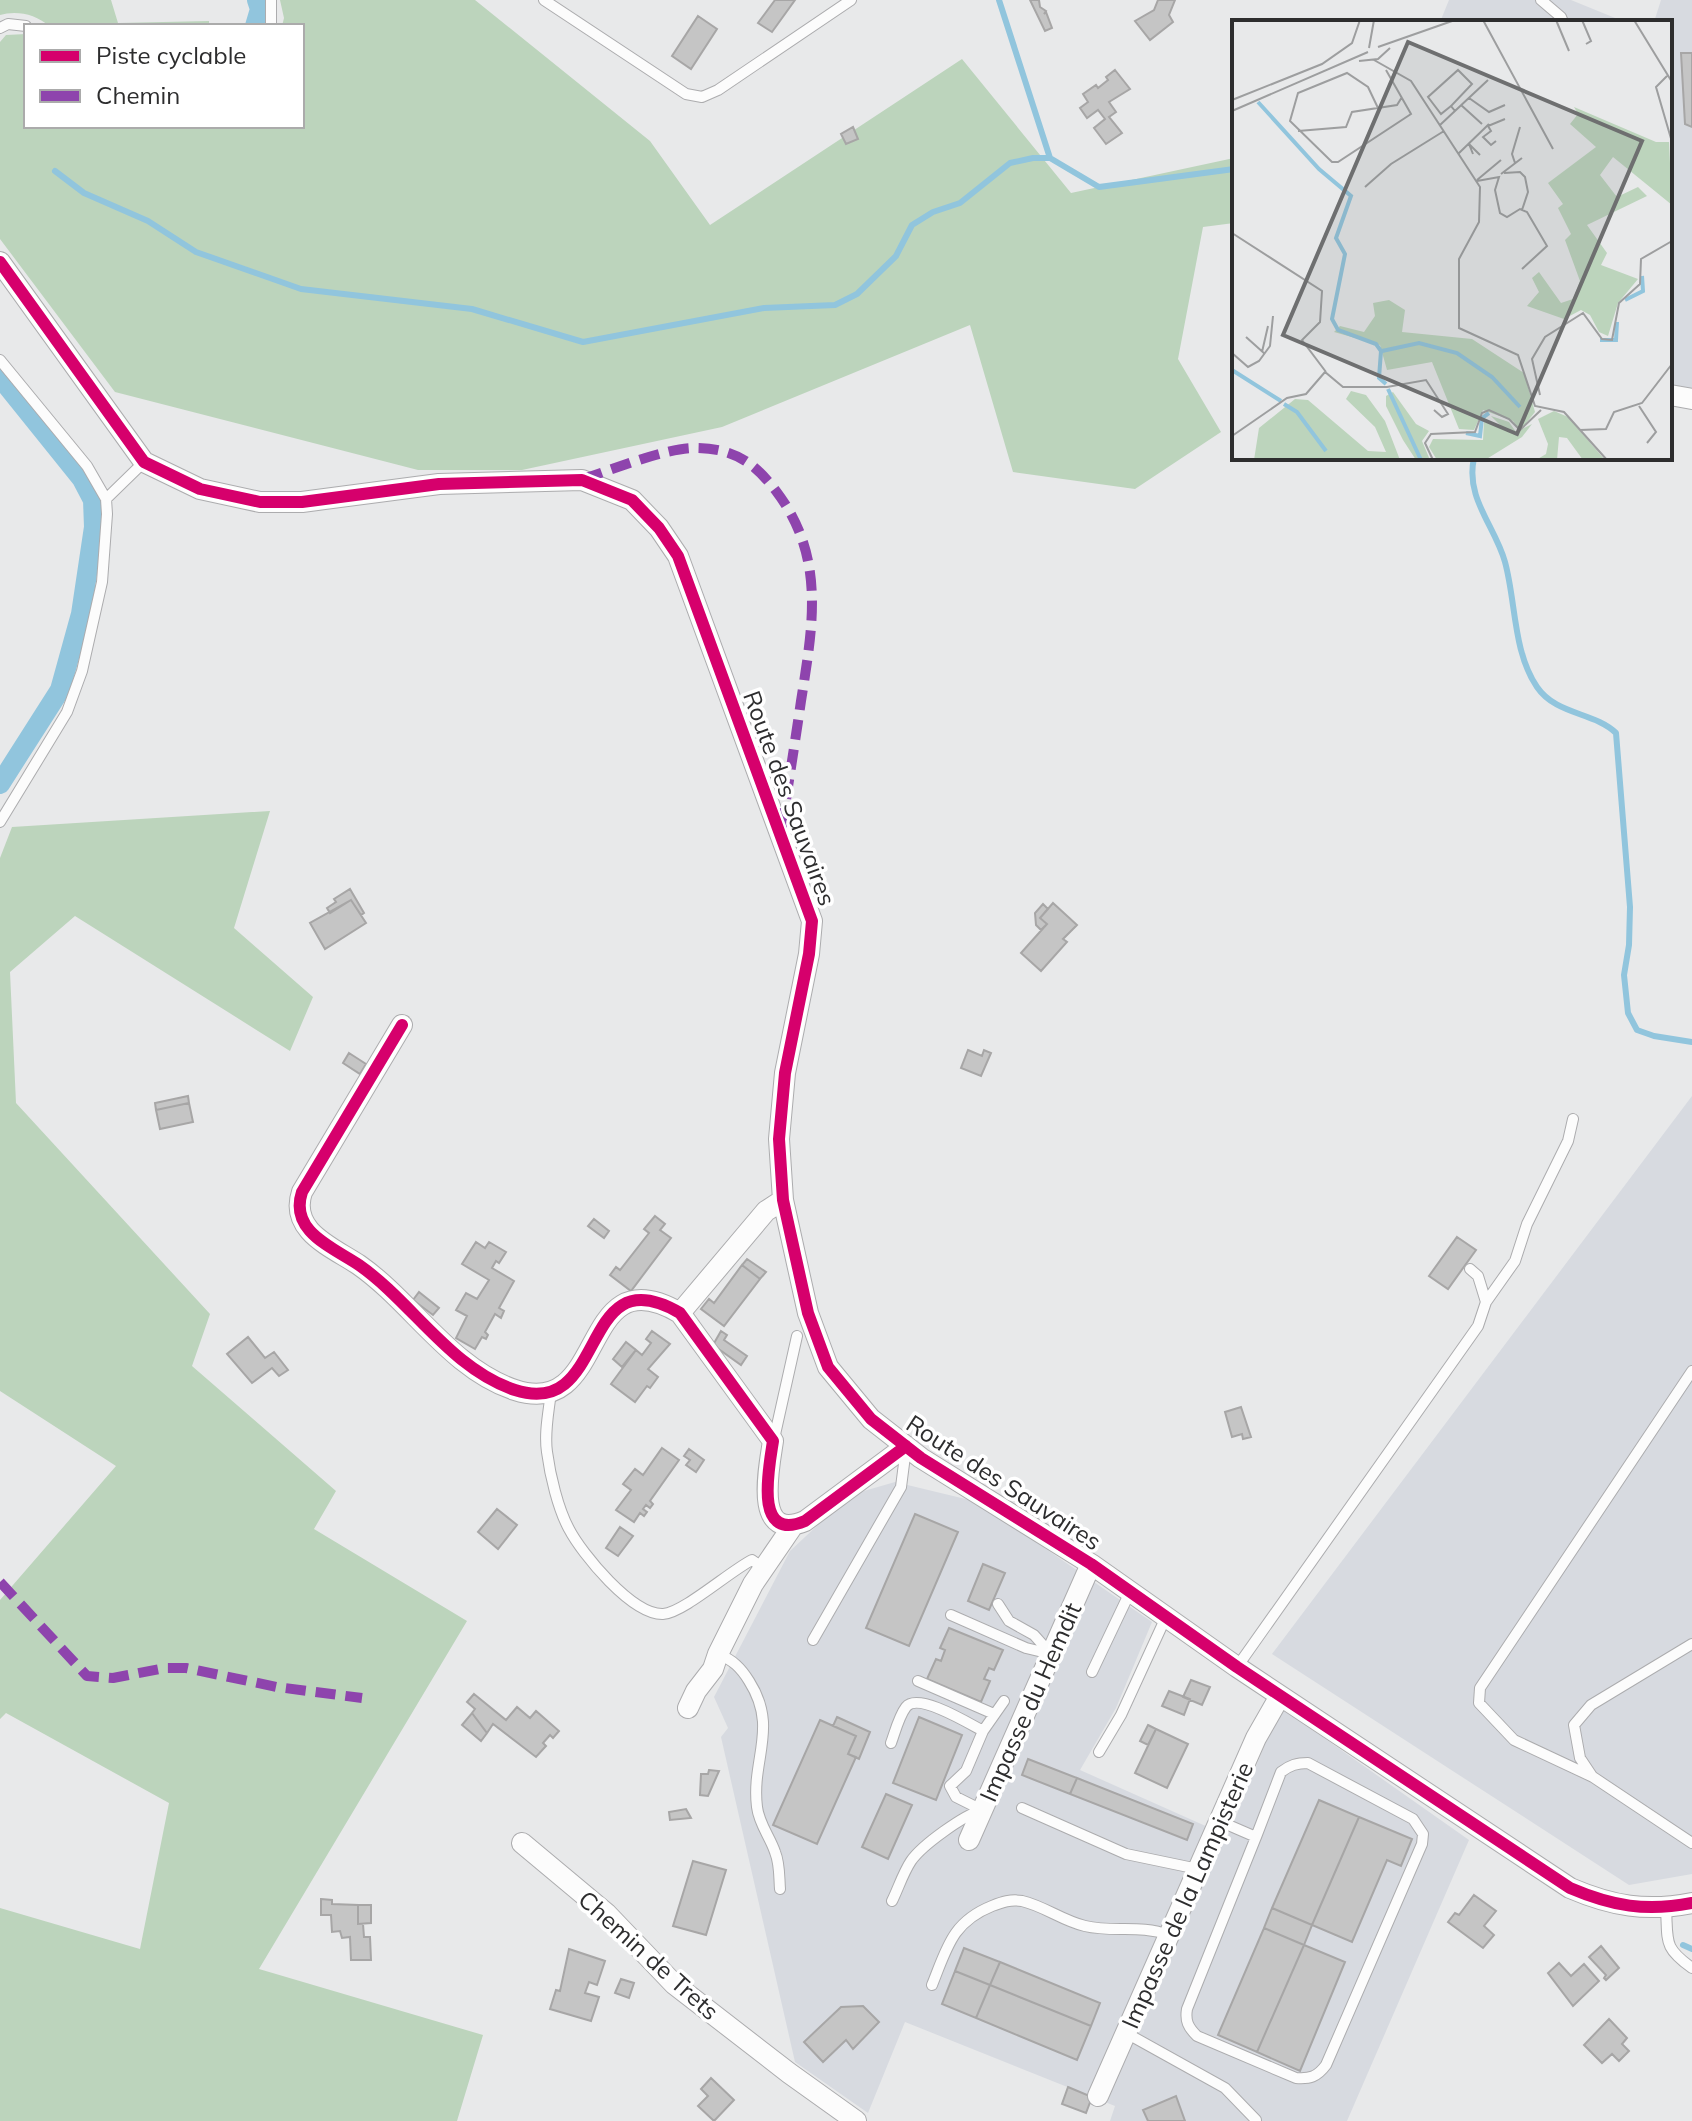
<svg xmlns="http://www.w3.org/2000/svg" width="1692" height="2121" font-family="Mulish,sans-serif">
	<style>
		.built { fill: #d7dae0 }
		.green { fill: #bcd4bc }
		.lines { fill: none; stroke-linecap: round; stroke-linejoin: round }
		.stream { stroke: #91c5dd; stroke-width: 6 }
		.canal { stroke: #91c5dd; stroke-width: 20 }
		.building { fill: #c5c5c5; stroke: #a7a6a6; stroke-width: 2 }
		.service-casing { stroke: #acacae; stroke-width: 12 }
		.minor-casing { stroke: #acacae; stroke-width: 22 }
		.service { stroke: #fcfcfc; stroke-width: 10 }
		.minor { stroke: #fcfcfc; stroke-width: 20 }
		.quiet { stroke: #8e44ad; stroke-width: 10; stroke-dasharray: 20 10; stroke-linecap: butt }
		.cycleway-casing { stroke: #fff; stroke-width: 17 }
		.cycleway { stroke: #d6006c; stroke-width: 12 }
		.labels { text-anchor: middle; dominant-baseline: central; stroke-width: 7; stroke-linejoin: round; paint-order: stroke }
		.street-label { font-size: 24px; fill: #2d2d2e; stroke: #fff }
		.inset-river { fill: none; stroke: #91c5dd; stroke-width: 4 }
		.inset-road { fill: none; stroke: #9d9e9f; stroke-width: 2 }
		.view { fill: #6e6f70; fill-opacity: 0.15; stroke: #6e6f70; stroke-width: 4 }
		.inset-edge { fill: none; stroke: #2d2d2e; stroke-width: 4 }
	</style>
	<rect width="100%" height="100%" fill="#e8e9ea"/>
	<!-- built -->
	<path class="built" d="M1449,0h122l54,22h-185z
		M1661,0h31v389l-22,-4v-363h-16z
		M1692,1096v778l-63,11 -357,-231z
		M895,1482l83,20 174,120 -36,86 -36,62 148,66 52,-129 189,133 -122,281h-237l5,-15 -210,-84 -37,91 -73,-51 -74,-325 7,-9 -14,-31 76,-146 60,-56z"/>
	<!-- green -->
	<path class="green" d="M0,0h111l7,23 91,-2v5h-160c-13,-12 -33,-16 -49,-11z
		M280,0h195l175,141 60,84 252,-166 109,134 163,-35v65l-31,4 -25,132 43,73 -86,57 -122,-17 -43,-147 -248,102 -200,43h-104l-303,-78 -115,-153v-197l6,-7 20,-1v92h276v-100h-20l2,-8z
		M270,811l-36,117 79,69 -23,54 -215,-135 -65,56 6,131 194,211 -18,52 144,125 -22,38 153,92 -208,348 224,66 -26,86h-457v-213l140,41 29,-146 -163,-90 -6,6v-119l116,-134 -116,-75v-533l12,-31z"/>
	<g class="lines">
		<!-- stream -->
		<path class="stream" d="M999,0l51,158 49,29 135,-18
			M55,171l29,22 64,28 48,31 105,37 171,20 111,33 181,-34 71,-3 22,-11 39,-38 16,-31 21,-13 27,-9 50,-40 23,-5h17
			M1474,458c-9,40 21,68 31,104 11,40 8,90 32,125 19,28 57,25 79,46l14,174 -1,38 -5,30 4,38 9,17 17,6 38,6
			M1683,1945l9,4"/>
		<!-- canal -->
		<path class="canal" d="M255,26l5,-17 -3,-9
			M0,377l82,102 11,21 1,27 -13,87 -21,76 -60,94"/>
	</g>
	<!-- building -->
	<path class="building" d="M775,0h20l-23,32 -14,-9z
		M1030,0h9l1,7 6,4 -2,3 2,-2 6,16 -7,3z
		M1158,0h17l-6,15 4,7 -23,18 -15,-19 19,-11z
		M698,16l19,13 -26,40 -19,-13z
		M1681,53h11v74l-7,-3z
		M1115,70l15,19 -21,13 7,10 -7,5 13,16 -16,11 -12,-16 11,-9 -7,-9 -11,8 -7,-10 8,-6 -5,-8 13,-9 2,3 10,-8 -2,-3z
		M853,127l5,12 -12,5 -5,-10z
		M350,889l14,24 -3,2 -10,-15 -21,13 -3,-5 9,-6 -2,-3z
		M351,900l15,23 -41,26 -15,-26z
		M1053,903l24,22 -14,14 4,3 -26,29 -20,-18 26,-29 -7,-6z
		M1043,904l5,5 -8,9 7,6 -6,6 -5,-5 -1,-12z
		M968,1050l14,6 2,-6 7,3 -10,23 -20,-8z
		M349,1053l17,11 -6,10 -17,-11z
		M188,1096l1,7 -33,7 -1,-7z
		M189,1103l4,19 -33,7 -4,-19z
		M655,1216l10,8 -5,6 11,8 -40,53 -21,-16 6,-8 4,3 29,-37 -5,-4z
		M594,1219l15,12 -5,7 -16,-12z
		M1457,1237l19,13 -28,39 -19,-13z
		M476,1242l9,6 4,-6 17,10 -7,11 -3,-2 -4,7 22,13 -15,27 5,3 -3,7 -6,-4 -10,18 3,3 -2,4 -4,-2 -7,12 -19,-11 11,-22 -11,-6 10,-17 11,6 12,-19 -27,-16z
		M747,1259l19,13 -6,7 -18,-14z
		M742,1265l18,14 -36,47 -23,-17 8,-10 5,4z
		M419,1292l20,16 -6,7 -20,-15z
		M652,1331l18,13 -22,25 10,8 -8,11 -3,-2 -12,16 -24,-18 25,-34 6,5 9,-12 -5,-4z
		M721,1331l6,4 -3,5 23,16 -6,9 -28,-20z
		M248,1337l17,21 9,-6 14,18 -9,6 -7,-8 -20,15 -25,-29z
		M626,1342l10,8 -14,17 -9,-8z
		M1241,1407l10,30 -8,2 -1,-5 -10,3 -7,-25z
		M662,1448l17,12 -29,41 3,3 -3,4 -4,-3 -3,4 4,3 -3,4 -4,-3 -6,9 -18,-12 15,-20 -8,-6 12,-15 8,6z
		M689,1449l15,11 -8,12 -10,-7 4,-5 -6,-4z
		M497,1509l20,16 -19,24 -20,-17z
		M915,1514l43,18 -49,114 -43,-18z
		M620,1527l13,9 -15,20 -12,-8z
		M983,1564l22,9 -16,37 -21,-9z
		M949,1628l54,22 -9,20 -5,-2 -5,11 6,2 -9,21 -54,-23 9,-20 5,2 4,-11 -5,-2z
		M1191,1680l19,7 -8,18 -19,-8z
		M1169,1691l21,8 -6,16 -22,-9z
		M474,1694l32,26 11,-13 13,11 6,-7 23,20 -6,7 -3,-3 -7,8 3,3 -10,11 -43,-33 -6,9 -15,-20 3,-4 -8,-7z
		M472,1713l15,20 -6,8 -19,-16z
		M837,1717l33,15 -11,27 -11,-5 8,-18 -23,-10z
		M919,1717l43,18 -26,65 -43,-17z
		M820,1720l36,16 -8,18 8,3 -39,87 -44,-19z
		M1148,1725l8,4 -8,16 -8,-4z
		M1156,1729l32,15 -21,44 -32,-15z
		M1028,1759l49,19 -7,16 -48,-19z
		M709,1770l10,1 -11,25 -8,-1 1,-21h7z
		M1077,1778l116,46 -6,16 -117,-46z
		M886,1794l26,11 -24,54 -26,-12z
		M1319,1800l40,17 -47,108 -40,-17z
		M686,1809l5,9 -21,2 -1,-8z
		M1359,1817l53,22 -11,27 -14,-6 -35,82 -40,-17z
		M693,1861l33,9 -20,65 -33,-9z
		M1474,1895l22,16 -12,15 10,9 -11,13 -35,-26 7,-9 4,2z
		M321,1899l11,1v4l26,1v19h5l1,13h6l1,23h-20l-1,-23 -8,1 -2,-7 -8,1 -1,-17h-10z
		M358,1905h13v18l-13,1z
		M1272,1908l40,17 -8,20 -40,-17z
		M1264,1928l40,17 -47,107 -39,-17z
		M1304,1945l41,17 -45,109 -43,-19z
		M1601,1946l18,22 -13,12 -2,-2 2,-3 -17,-18z
		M964,1948l36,14 -10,23 -35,-14z
		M569,1949l36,12 -8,24 -8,-3 -4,11 14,4 -8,24 -41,-12 6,-19 4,1z
		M1000,1962l100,41 -9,23 -101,-41z
		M1559,1963l12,13 13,-12 15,17 -26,25 -25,-33z
		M955,1971l35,14 -14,33 -34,-14z
		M621,1979l13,4 -5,15 -14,-5z
		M990,1985l101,41 -14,34 -101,-42z
		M863,2006l16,16 -26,27 -7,-9 -23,22 -19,-20 37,-35z
		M1609,2019l18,19 -5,6 7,7 -10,10 -7,-7 -10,9 -18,-18z
		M711,2078l23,22 -20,21 -16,-15 10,-10 -7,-7z
		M1068,2087l24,10 -6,16 -24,-9z
		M1176,2096l9,25h-37l-5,-11z"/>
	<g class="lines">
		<defs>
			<path id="service" d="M271,0v26
				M544,0l142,94 16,3 16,-7 133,-90
				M1541,0l20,17 2,5
				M0,28l8,-4 18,2
				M0,360l87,106 19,33 1,15 -5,68 -20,89 -15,41 -67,110
				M106,499l38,-37
				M1470,1269l8,7 8,26
				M1692,1371l-212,317 -1,15 35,37 79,37 99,66
				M551,1391c-2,20 -7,41 -4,61 3,23 11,57 22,77 13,25 63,86 94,85 20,-1 67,-43 89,-54l11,8
				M774,1439l23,-103
				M951,1615l75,33 25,6 -17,-19 -25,-14 -11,-17
				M813,1640l88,-153 5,-39
				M718,1654c15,6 23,14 31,27 30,47 2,78 8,126 2,17 13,30 18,45 5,12 4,25 5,37
				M1237,1667l241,-341 8,-24 29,-41 12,-37 41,-83 5,-22
				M1092,1672l38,-80
				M918,1681l76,33
				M983,1731l21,-30
				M891,1743c4,-11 8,-27 15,-36 12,-15 62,16 77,24l-17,40 -16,15 6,11 26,13c-18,5 -60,35 -71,51 -8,12 -13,28 -19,40
				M1099,1752l22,-37 45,-98
				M1592,1776l-12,-18 -6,-33 17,-20 101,-61
				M1022,1808l104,46 72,15
				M1219,1821l37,16 -69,172c-2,12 1,18 10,27l99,42c14,1 21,-1 30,-13l96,-221 1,-10 -10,-15 -105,-56c-11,0 -18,2 -27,9l-25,65
				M1666,1908c2,34 -3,39 26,60
				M932,1985c15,-37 20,-63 60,-79 10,-4 19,-7 30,-5 22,5 41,20 63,25 29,7 54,-2 84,9
				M1126,2033l99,55 31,32"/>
			<path id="minor" d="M0,262l144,200 56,27 60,13h42l137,-18 143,-4 50,20 27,28 19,28 134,365 -3,33 -24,119 -6,66 4,61 25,113 20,54 43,52 50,39 170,106 146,103 333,221c42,18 76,24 122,15
				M1670,395l22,4
				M402,1025l-100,167c-13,39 30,55 57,73 53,37 92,104 156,125 95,31 62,-137 165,-77l93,128c-4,27 -20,102 32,80l101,-75
				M680,1313l86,-102 17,-11
				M688,1708l8,-17 17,-22 5,-15 35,-70 39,-57
				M969,1840l122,-276
				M522,1843l85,71 67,70 115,89 67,48
				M1098,2096l158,-358 24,-42"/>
		</defs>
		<!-- service casing -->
		<use href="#service" class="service-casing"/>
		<!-- minor casing -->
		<use href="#minor" class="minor-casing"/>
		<!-- service -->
		<use href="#service" class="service"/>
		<!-- minor -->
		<use href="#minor" class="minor"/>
		<!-- quiet -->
		<path class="quiet" d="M583,479c28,-9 83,-31 111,-31 39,0 59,13 82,43 50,66 37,134 25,210 -6,42 -13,84 -19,126
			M0,1582l87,94 26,2 52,-10h21l91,19 85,11"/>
		<defs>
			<path id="cycleway" d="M0,262l144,200 56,27 60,13h42l137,-18 143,-4 50,20 27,28 19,28 134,365 -3,33 -24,119 -6,66 4,61 25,113 20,54 43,52 50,39 170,106 146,103 333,221c42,18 76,24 122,15
				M402,1025l-100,167c-13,39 30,55 57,73 53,37 92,104 156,125 95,31 62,-137 165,-77l93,128c-4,27 -20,102 32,80l101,-75"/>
		</defs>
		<!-- cycleway casing -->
		<use href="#cycleway" class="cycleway-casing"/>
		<!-- cycleway -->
		<use href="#cycleway" class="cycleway"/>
	</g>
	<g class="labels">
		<!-- street labels -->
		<g class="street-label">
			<text transform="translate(790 798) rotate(70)">Route des Sauvaires</text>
			<text transform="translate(1004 1482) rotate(33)">Route des Sauvaires</text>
			<text transform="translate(1030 1702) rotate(-66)">Impasse du Hemdit</text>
			<text transform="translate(1187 1895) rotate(-66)">Impasse de la Lampisterie</text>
			<text transform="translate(649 1955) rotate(42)">Chemin de Trets</text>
		</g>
	</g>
	<!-- overview -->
	<g transform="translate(1232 20)">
		<rect width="440" height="440" fill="#e8e9ea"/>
		<path d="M342,87l82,35h13l3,63 -59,-48 -13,18 17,22 21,-10 9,9 -60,29 20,28 -6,12 37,14 -20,24 -10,33 -9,-4 -9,-17 -9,-5 -17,9 -37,-13 12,-14 -7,-14 7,-6 22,31 12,-4 7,-18 -15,-41 6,-6 -13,-26 5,-4 -15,-21 48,-36 -26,-23 8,-10zM157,280l16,10 -3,22 70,7 52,34 11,39 -12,15 -5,2 -5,-8 -30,-11 -9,20 -15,-1 -27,-67 -45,8 -7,-25 -46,-13 6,-6 24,6 11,-16 -2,-13zM119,371l15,4 19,26 15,39h-146l5,-32 36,-29 13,1 60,51 18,1 -11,-25 -29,-28zM161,372l23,32 13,7 -7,10 8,19h-14l-13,-20 -17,-34v-10zM322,391l14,6 37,43h-22l-16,-22 -8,-1 -2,23h-21l10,-6 2,-10 -10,-25zM259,396l18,6 7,10 16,-8 -10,13 -37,23h-48l-8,-13 4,-8 50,1 1,-18 18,5z" fill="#bcd4bc"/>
		<path class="inset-river" d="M26,82l61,67 32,27 -15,42 9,16 -13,65 6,11 38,14 5,7 -2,27 7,6M393,280l18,-9 -1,-15M368,320h16l1,-18M150,331l37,-8 38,10 35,24 28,30M0,350l49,31M156,369l33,71M52,384l13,8 29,39M234,413l14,3 2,-18 7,-5"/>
		<path class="inset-road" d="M251,0l70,129M324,0l13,31M350,0l9,21 -5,3M402,0l38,62M146,27l77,-27M137,28l5,-28M142,40l37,21 69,106 -1,35 -20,37v69l59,27 17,51 29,6 43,48M127,41l19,-2 12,-11M435,56l-11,11 16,55M237,78l20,14 16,-7M0,80l90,-36 30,-21 8,-23M229,85l21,19M219,86l-10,8 -13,-17 30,-27 14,14 -21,22 4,5M146,88l-10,-21 -21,-14 -49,20 -8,28 42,41h6l73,-48 -25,-44M0,91l136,-59M208,105l48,-45M66,111l48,-4 6,-15 45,-7 5,-8M264,121l-5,4 -8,-8 8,-6 -3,-5 17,-7M226,134l31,-30M241,134l-4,-10 11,11M283,143l-3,-9 8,-27M272,153l16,-1 5,5 3,15 -6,18M269,154l21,-16M245,160l24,-20M245,161l22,-4 -4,13 5,23 7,4 13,-8 7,3 20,34 -25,23M133,167l26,-23 53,-33M0,213l90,58 -2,31 -18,18 24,32M14,317l19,17M30,332l6,-26M0,333l16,14 11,-6 11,-15 3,-30M308,375l-8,-36 13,-22 38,-24 19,26 10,1 7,-37 21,-19 1,-25 31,-18M407,386l17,26 -9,11M348,410l26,-1 8,-17 28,-9 30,-39M0,416l55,-38 19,-4 19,-22 18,15h44l39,-7 22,34 -6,3 -8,-7M201,440l-8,-17 6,-9 44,-2 7,-19 7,-3 20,9 11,11 21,-20"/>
		<path class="view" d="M176,22l234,99 -125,293 -234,-99z"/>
		<rect width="440" height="440" class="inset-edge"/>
	</g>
	<!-- legend -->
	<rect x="24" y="24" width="280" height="104" fill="#ffffff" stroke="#ababab" stroke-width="2"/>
	<rect x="40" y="50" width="40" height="12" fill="#d6006c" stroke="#ababab" stroke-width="2"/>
	<text x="96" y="64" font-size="24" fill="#2d2d2e">Piste cyclable</text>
	<rect x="40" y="90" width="40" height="12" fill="#8e44ad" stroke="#ababab" stroke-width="2"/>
	<text x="96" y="104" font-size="24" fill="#2d2d2e">Chemin</text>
</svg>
